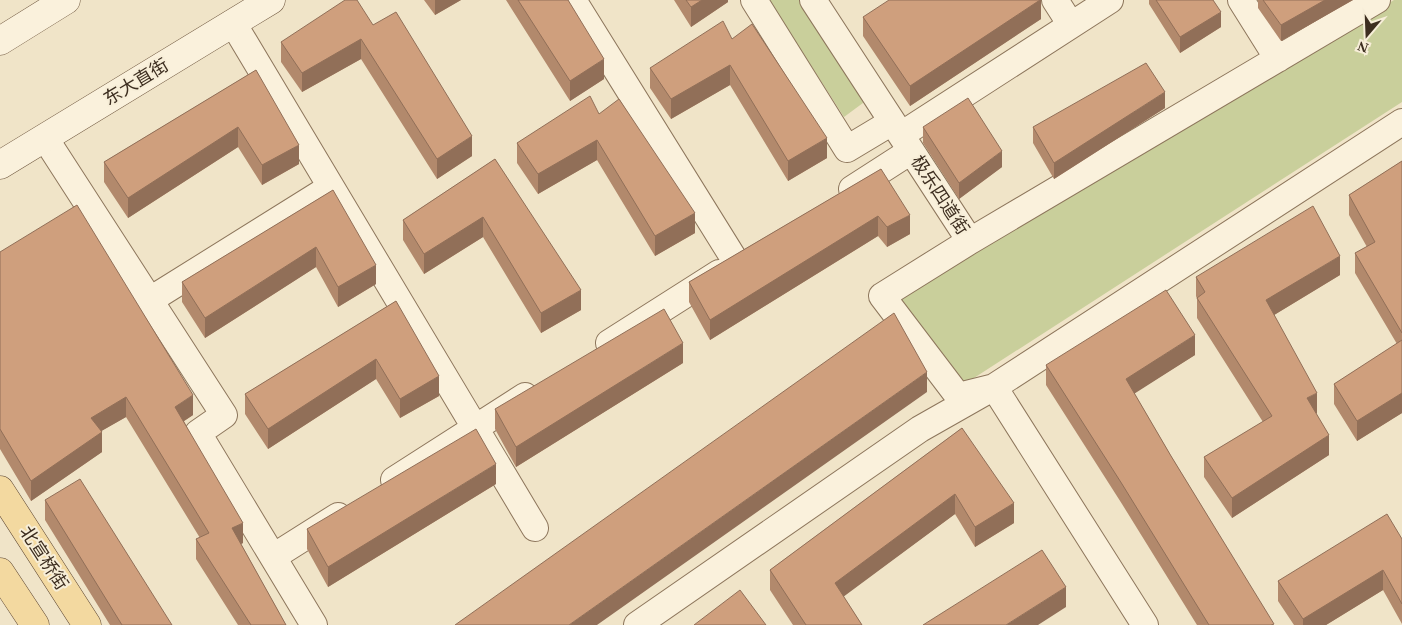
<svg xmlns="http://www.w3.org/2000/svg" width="1402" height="625" font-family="'Times New Roman','Noto Sans SC',serif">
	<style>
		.green { fill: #c9cf9b }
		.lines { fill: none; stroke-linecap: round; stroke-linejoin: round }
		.minor-casing { stroke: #8d765c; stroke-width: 28 }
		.secondary-casing { stroke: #6f573f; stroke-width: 29 }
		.primary-casing { stroke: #5b4430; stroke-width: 29 }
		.minor { stroke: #faf1dc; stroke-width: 26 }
		.secondary { stroke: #faf1dc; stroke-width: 28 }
		.primary { stroke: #f3d9a0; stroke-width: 28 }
		.wall { fill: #b2896c }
		.shaded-wall { fill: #916f58 }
		.building { fill: #cf9f7d; stroke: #916f58 }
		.labels { text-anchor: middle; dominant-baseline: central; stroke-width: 4; stroke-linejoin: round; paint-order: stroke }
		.street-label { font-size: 18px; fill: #3d2e20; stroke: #f7eed8 }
	</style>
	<rect width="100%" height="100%" fill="#f0e4c8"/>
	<!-- green -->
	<path class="green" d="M769,0h36l62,100 -23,17z
		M1394,0h8v102l-442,285 -60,-89z"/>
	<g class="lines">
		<defs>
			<path id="minor" d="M573,0l163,262
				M754,0l93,149 45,-27
				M813,0l157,241
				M1055,0l16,25
				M1241,0l37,59
				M233,23l302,505
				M901,135l209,-135
				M45,138l179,277 -26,18 116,192
				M852,189l59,-38
				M150,300l181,-113
				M609,343l110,-70
				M394,480l131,-84
				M273,557l65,-41
				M637,625l283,-196 74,-42 408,-265
				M1145,625l-151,-238 -36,9 -76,-100 88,-55 407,-241"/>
			<path id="secondary" d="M0,41l66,-41
				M0,165l271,-165"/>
			<path id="primary" d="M0,490l87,135
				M0,572l35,53"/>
		</defs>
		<!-- minor casing -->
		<use href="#minor" class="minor-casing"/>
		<!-- secondary casing -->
		<use href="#secondary" class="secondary-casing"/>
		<!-- primary casing -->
		<use href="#primary" class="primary-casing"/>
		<!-- minor -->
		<use href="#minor" class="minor"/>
		<!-- secondary -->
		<use href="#secondary" class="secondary"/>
		<!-- primary -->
		<use href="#primary" class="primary"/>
	</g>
	<!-- wall -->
	<path class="wall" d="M424,0h37l-26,15z
		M506,0h62l36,79 -34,22z
		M674,0h54v2l-37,25z
		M1041,0v19l-131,87 -47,-70v-19z
		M1149,0h64l8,27 -41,26 -31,-49z
		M1258,0h95l-72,41 -23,-33z
		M373,25l99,131 -35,23 -76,-120 -59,33 -21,-30v-20z
		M732,39l95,119 -39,23 -58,-96 -59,34 -21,-31v-20z
		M256,70l43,94 -37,21 -24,-38 -110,71 -24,-36v-20z
		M1165,108l-111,71 -21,-36v-16z
		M599,114l96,119 -40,23 -58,-96 -59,34 -21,-31v-20z
		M923,127l79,40 -43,32 -36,-56z
		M495,159l86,151 -40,23 -58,-96 -59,37 -21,-34v-20z
		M1402,161v252l-45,28 -23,-37v-20l63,-40 -42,-71v-20l12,-6 -18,-32v-20z
		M881,169l29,65 -23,13 -9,-11 -168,104 -21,-38v-20z
		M333,190l43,94 -38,23 -22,-40 -111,71 -23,-36v-20z
		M0,252l193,163 -9,6 59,122 -2,1 45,81h-48l-42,-66v-20l4,-1 -74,-121 -25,14 1,21 -71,49 -31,-52z
		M1340,275l-66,40 43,98 -1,1 13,41 -97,63 -28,-41v-20l59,-35 -66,-104v-19l-1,-3v-19z
		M396,301l43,95 -39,22 -24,-39 -108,70 -23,-35v-20z
		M1195,355l-61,38 37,63 103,169h-77l-75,-121 -76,-119v-20z
		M683,363l-167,104 -21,-38v-20z
		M962,428l52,95 -39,24 -20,-33 -112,82 19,29h-69l-23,-35v-20z
		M496,484l-168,103 -21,-38v-20z
		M45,500l127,125h-62l-65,-105z
		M1402,539v85l-19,-34 -57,35h-32l-16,-24v-20z"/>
	<!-- shaded-wall -->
	<path class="shaded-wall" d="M435,0h26l-26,15z
		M702,0h26v2l-37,25v-20z
		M1040,0h1v19l-131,87v-20z
		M1325,0h28l-72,41v-16z
		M1221,12v15l-41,26v-16z
		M361,39v20l-59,33v-19z
		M604,59v20l-34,22v-20z
		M730,65v20l-59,34v-20z
		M1165,92v16l-111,71v-16z
		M238,127v20l-110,71v-20z
		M472,136v20l-35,23v-20z
		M827,138v20l-39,23v-20z
		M597,140v20l-59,34v-20z
		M299,145v19l-37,21v-20z
		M1002,151v16l-43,32v-16z
		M695,213v20l-40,23v-20z
		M910,215v19l-23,13v-20z
		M878,216v20l-168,104v-20z
		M483,217v20l-59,37v-20z
		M316,247v20l-111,71v-20z
		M1340,256v19l-74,45v-20z
		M376,265v19l-38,23v-20z
		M581,290v20l-40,23v-20z
		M1195,335v20l-69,44v-20z
		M683,343v20l-167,104v-20z
		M376,359v20l-108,70v-20z
		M927,372v20l-330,233h-28z
		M439,376v20l-39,22v-19z
		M1317,393v20l-10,5v-20z
		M1402,393v20l-45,28v-20z
		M193,395v20l-18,12v-20z
		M126,397v20l-35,20v-19z
		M102,432v20l-71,49v-20z
		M1329,435v20l-97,63v-20z
		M496,464v20l-168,103v-20z
		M955,494v20l-120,89v-20z
		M1014,503v20l-39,24v-20z
		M243,523v20l-11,5v-20z
		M1383,570v20l-57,35h-23v-6z
		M1066,587v20l-28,18h-32z"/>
	<!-- building -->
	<path class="building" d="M345,0h12l16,25 23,-13 76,124 -35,23 -76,-120 -59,34 -21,-31z
		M518,0h50l36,59 -34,22z
		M686,0h16l-11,7z
		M889,0h151l-130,86 -47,-69z
		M1156,0h57l8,12 -41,25z
		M1263,0h62l-44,25z
		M723,21l9,18 20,-15 75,114 -39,23 -58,-96 -59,34 -21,-31z
		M1146,63l19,29 -111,71 -21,-36z
		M256,70l43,75 -37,20 -24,-38 -110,71 -24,-36z
		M590,96l9,18 20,-15 76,114 -40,23 -58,-96 -59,34 -21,-31z
		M968,98l34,53 -43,32 -36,-56z
		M495,159l86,131 -40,23 -58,-96 -59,37 -21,-34z
		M1402,161v172l-47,-80 20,-11 -26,-47z
		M881,169l29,46 -23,12 -9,-11 -168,104 -21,-38z
		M333,190l43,75 -38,22 -22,-40 -111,71 -23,-36z
		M77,205l116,190 -18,12 68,116 -11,5 54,97h-35l-55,-86 13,-6 -83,-136 -35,21 11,14 -71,49 -31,-52v-177z
		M1313,206l27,50 -74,44 51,93 -10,5 22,37 -97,63 -28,-41 68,-41 -75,-118 8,-6 -9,-15z
		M1166,290l29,45 -69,44 45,77 103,168 -3,1h-62l-87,-141 -76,-119z
		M396,301l43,75 -39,23 -24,-40 -108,70 -23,-35z
		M664,309l19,34 -167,104 -21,-38z
		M894,313l33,59 -358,253h-114z
		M1402,340v53l-45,28 -23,-37z
		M962,428l52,75 -39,24 -20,-33 -120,89 27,42h-56l-36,-55z
		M476,429l20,35 -168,103 -21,-38z
		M80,479l92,146h-50l-77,-125z
		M1387,514l15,25v65l-19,-34 -80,49 -25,-38z
		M1042,550l24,37 -60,38h-83z
		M740,590l26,35h-72z"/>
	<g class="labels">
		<!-- street labels -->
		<g class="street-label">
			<text transform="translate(136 82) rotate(-31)">东大直街</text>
			<text transform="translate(940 195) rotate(57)">极乐四道街</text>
			<text transform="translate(44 558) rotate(57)">北宣桥街</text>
		</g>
	</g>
	<!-- north arrow -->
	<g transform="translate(1367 35) rotate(199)" stroke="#f7eed8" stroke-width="4" paint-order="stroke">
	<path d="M0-4L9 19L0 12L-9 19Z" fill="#3d2e20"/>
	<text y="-8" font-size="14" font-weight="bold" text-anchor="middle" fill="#3d2e20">N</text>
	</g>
</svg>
